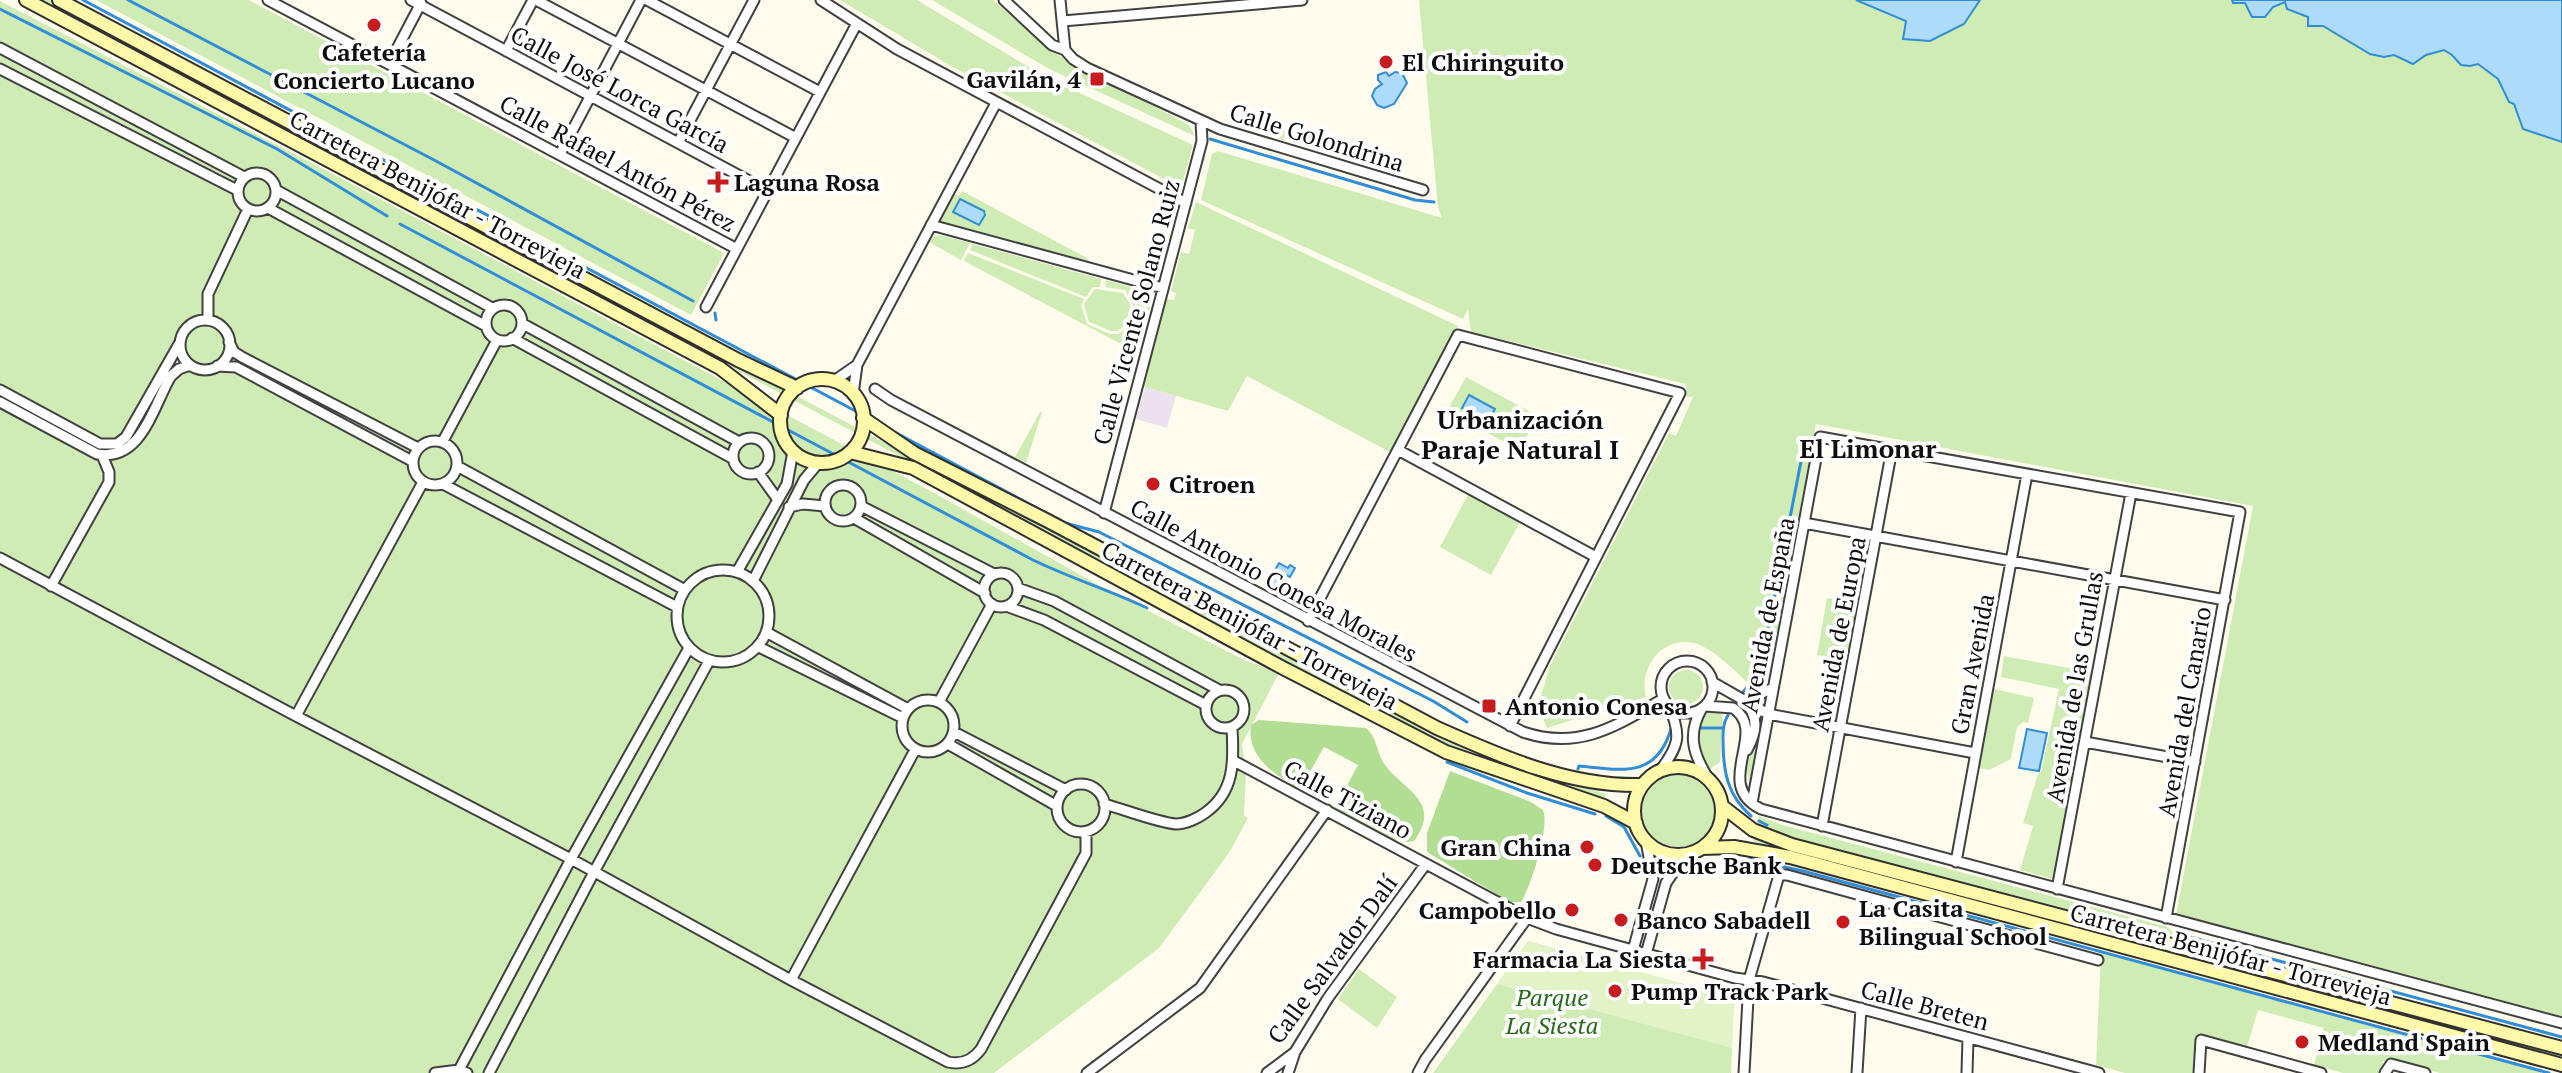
<svg xmlns="http://www.w3.org/2000/svg" width="2562" height="1073" font-family="'PT Serif',serif">
	<style>
		.industrial { fill: #ece1ed }
		.green { fill: #d0ecb5 }
		.forest { fill: #b2de93 }
		.pitch { fill: #e2f3c8 }
		.water { fill: #afdbfa; stroke: #318ed6; stroke-width: 2 }
		.lines { fill: none; stroke-linecap: round; stroke-linejoin: round }
		.stream { stroke: #318ed6; stroke-width: 3 }
		.street-casing { stroke: #414141; stroke-width: 13 }
		.secondary-casing { stroke: #303030; stroke-width: 16 }
		.street { stroke: #fff; stroke-width: 9 }
		.secondary { stroke: #fff9a9; stroke-width: 12 }
		.poi-dot { fill: #c71c1e; stroke: #fff; stroke-width: 3 }
		.labels { text-anchor: middle; dominant-baseline: central; stroke-width: 8; stroke-linejoin: round; paint-order: stroke }
		.poi-label { font-size: 24px; font-weight: bold; fill: #0e0e0e; stroke: #fff; text-anchor: start }
		.street-label { font-size: 24px; fill: #0e0e0e; stroke: #fff }
		.park-label { font-size: 24px; font-style: italic; fill: #276a19; stroke: #fff }
		.neighbourhood-label { font-size: 26px; font-weight: bold; fill: #0e0e0e; stroke: #fff }
	</style>
	<rect width="100%" height="100%" fill="#fffcee"/>
	<!-- industrial -->
	<path class="industrial" d="M1145,387l31,9 -9,32 -31,-9z"/>
	<!-- green -->
	<path class="green" d="M38,0h11l168,88 1205,640 89,37 95,29 -2,6 -139,-47 -41,-19z
		M96,0h153l475,253 -33,62z
		M840,0h77l132,79 144,66 -11,40 -3,2 -228,-121z
		M932,0h61l61,53 135,72 6,11 -146,-67z
		M1419,0h1143v1019l-386,-104 77,-409 -437,-82 -46,247c-3,14 -11,28 -27,24l7,-7 -1,-4c-14,-13 -31,-31 -49,-39 -34,-13 -62,20 -54,52l-99,31 -9,-22 12,-40 119,-233 7,3 17,-39h-6l-1,-13 -215,-52 -3,-23 -5,10 -262,-119 11,-46 6,-3 224,67 -4,-11z
		M0,1l352,183 584,310 166,93 142,73 35,13 -37,71 4,30 -2,41 4,3 -19,35 -70,95 -165,125h-994z
		M1293,128v8l-10,1v3l-22,-7z
		M962,191l125,67 1,3 -3,2 -144,-39 -2,-4 14,-27 6,3z
		M1196,202l262,124 -68,126 -143,-76 -19,35 -86,-25 24,-87 8,1 2,-7 -5,-2 10,-39 8,2 6,-24 -7,-2z
		M940,235l30,8 -9,17 -32,-18 5,-6z
		M973,244l128,35 -1,8h-7l-7,10 -116,-47z
		M968,253l116,46 -3,7 6,18 23,10h9l16,-15 11,3 -8,31 -174,-92z
		M1106,280l43,12 3,7 -5,18 -10,-3 -12,-24 -20,-3z
		M1095,289l28,4 7,11 3,12 -15,15h-7l-22,-9 -5,-18z
		M1466,377l72,39 -19,34 -72,-39z
		M1040,412h2l-16,51 -11,-6z
		M1468,495l52,27 -29,53 -51,-28z
		M1827,598l30,5 -10,58 -30,-6z
		M2004,656l87,16 -38,207 -33,-9 13,-44 -10,-3 15,-49 3,-2 18,-83 -58,-12z
		M1669 687a17 17 0 1 1 34 0a17 17 0 1 1-34 0Z
		M1994,689l40,9 -6,25 -5,-1 -6,5 -6,32 -22,11 -10,-2z
		M1723,708l-3,54 -10,7c-15,-15 -13,-30 -10,-50l10,-9z
		M1761,713l3,2 -15,68 -3,-16 12,-35z
		M1642 811a36 36 0 1 1 72 0a36 36 0 1 1-72 0Z
		M1759,816l23,9 386,102 5,6 -4,4 -153,-37 -204,-56 -55,-20z
		M1754,837l253,71 140,34 415,112v6l-784,-211 -25,-8z
		M1528,941l206,57 -3,75h-298z
		M2101,953l443,120h-104l-51,-14 -6,3 -3,11h-37l-29,-8 10,-37 -66,-18 -11,37 -45,-12 -4,1 -4,37h-69l-29,-8z
		M1359,969l38,28 -20,31 -39,-29z"/>
	<!-- forest -->
	<path class="forest" d="M1259,720l107,8c11,9 10,22 17,34 17,27 61,38 31,79 -22,6 -60,-22 -79,-33l23,-43 -34,-18 -24,42c-24,-13 -54,-32 -49,-64z
		M1450,771l81,31 12,8c7,17 -12,76 -22,92h-12l-82,-50v-19z"/>
	<!-- pitch -->
	<path class="pitch" d="M1528,941l206,57 -2,50 -235,-64z"/>
	<!-- water -->
	<path class="water" d="M1856,0h124l-16,24 -34,17 -27,-2 3,-18z
		M2232,0h330v142l-39,-13 -9,-25 -5,-2 -11,-23 -20,-15 -8,2 -9,-1 -9,-10 -8,-5 -18,5 -13,9 -19,-9 -10,2 -14,-3 -47,-28h-15v-9l-21,-8 -2,-7 -12,5 -8,10h-13l-7,-14h-12z
		M1386,72l3,4 6,-4 7,1 5,10 -13,21 -10,4 -7,-3 -5,-9 3,-7 7,-5 -4,-4v-5z
		M960,199l24,12 1,4 -6,10 -26,-13z
		M1469,395l26,14 -7,13 -26,-14z
		M1279,563l9,5 2,-3 5,3 -5,9 -4,-2 -8,15 -11,-6z
		M2027,729l20,4 -8,38 -20,-3z"/>
	<g class="lines">
		<!-- stream -->
		<path class="stream" d="M83,0l780,415
			M128,0l308,161 257,140
			M0,9l277,140 110,67
			M1210,139l205,61 19,2
			M400,224l633,336c37,18 76,30 114,48
			M715,313l1,7
			M887,428l178,95 34,9 334,169 34,21
			M1743,692l12,-14 6,-12 44,-225
			M1728,715c-5,9 -5,15 -5,25 0,31 4,55 28,76
			M1700,728h22
			M1447,762l80,31 68,21
			M1578,769l1,-3c43,4 77,13 92,-37
			M1606,816l18,11 16,29
			M1759,821l8,4
			M1749,859l54,12 746,202
			M2175,933l387,104"/>
		<defs>
			<path id="street" d="M268,0l469,249
				M411,0l357,191
				M536,0l260,138
				M647,0l173,92
				M821,0l76,49 289,154
				M1004,0l48,45 13,5
				M1060,0l5,50
				M1063,21l239,-21
				M0,48l244,129
				M1065,50l8,9 14,9 133,61 203,61
				M506,51l27,-51
				M389,64l32,-61
				M0,69l237,121
				M678,143l76,-143
				M560,154l81,-154
				M238 192a19 19 0 1 1 38 0a19 19 0 1 1-38 0Z
				M276,190l216,118
				M268,208l218,118
				M931,225l232,63
				M486 323a18 18 0 1 1 36 0a18 18 0 1 1-36 0Z
				M706,307l150,-282
				M208,319v-25l40,-85
				M180 345a25 25 0 1 1 50 0a25 25 0 1 1-50 0Z
				M523,324l216,118
				M512,338l220,120
				M229,342l5,10 8,5 176,91
				M217,366l19,1 176,94
				M834,381l23,-16 139,-262
				M875,389l16,11 632,332c56,19 93,-6 140,-33
				M0,390l100,54h17l9,-7 53,-93
				M853,394l4,-29
				M0,402l97,52c45,8 56,-48 74,-78l8,-7 11,-4
				M733 456a18 18 0 1 1 36 0a18 18 0 1 1-36 0Z
				M413 463a22 22 0 1 1 44 0a22 22 0 1 1-44 0Z
				M443,441l54,-101
				M1398,450l198,107
				M457,466l228,124
				M758,472l20,28
				M443,484l234,123
				M825 503a18 18 0 1 1 36 0a18 18 0 1 1-36 0Z
				M861,506l133,68
				M789,507l14,-3 22,2
				M1104,513l98,-372 -1,-20
				M854,518l131,75
				M1804,523l421,77
				M0,558l296,158 275,143 220,121 157,82c14,3 25,-2 33,-13l105,-196v-21
				M677 616a46 46 0 1 1 92 0a46 46 0 1 1-92 0Z
				M737,572l50,-88 6,-33
				M984 590a17 17 0 1 1 34 0a17 17 0 1 1-34 0Z
				M753,581l51,-101 15,-18
				M51,586l58,-104v-10l-7,-17
				M1018,588l36,13 165,89
				M1006,606l38,14 162,85
				M1308,621l150,-286 222,58 -170,333
				M766,632l142,77
				M759,647l144,71
				M1661 687a26 26 0 1 1 52 0a26 26 0 1 1-52 0Z
				M1712,682l56,32 207,39
				M1206 709a19 19 0 1 1 38 0a19 19 0 1 1-38 0Z
				M902 726a26 26 0 1 1 52 0a26 26 0 1 1-52 0Z
				M939,702l53,-98
				M1705,706l28,2c37,24 -22,76 28,101l801,214
				M1702,708c-15,26 -9,46 6,70
				M296,716l127,-234
				M954,732l112,58
				M2085,742l110,20
				M948,744l109,62
				M1747,750c10,-19 12,-32 -2,-49l28,-13
				M1234,761l293,157 29,11 179,49 28,4 336,91
				M1659,772c20,-26 23,-36 10,-66
				M1057 808a24 24 0 1 1 48 0a24 24 0 1 1-48 0Z
				M1752,803l68,-366 420,75 -74,406
				M1104,804c19,5 55,19 72,20 10,0 22,-6 29,-11 30,-21 29,-52 27,-85
				M1822,826l70,-377
				M1956,862l71,-388
				M2057,889l74,-396
				M1633,950l20,-71 -7,-38
				M1646,954l20,-71 19,-28
				M791,980l124,-230
				M459,1070l112,-211 118,-211
				M435,1073l24,-3 8,3
				M489,1073l105,-201 115,-211
				M1087,1073l113,-85 127,-178
				M1267,1073l28,-21 33,-54 97,-133
				M1288,1073l7,-21
				M1418,1073l7,-13 102,-142
				M1744,1073l5,-93 30,-105h8l311,85
				M1857,1073l4,-65
				M1967,1073l1,-35
				M2199,1073l2,-33 120,33
				M2385,1073l6,-9 34,9"/>
			<path id="secondary" d="M26,0l694,368 61,47
				M59,0l679,360 59,28
				M780 421a42 42 0 1 1 84 0a42 42 0 1 1-84 0Z
				M863,418l51,35 134,68 389,207c65,29 133,59 205,57
				M850,452l63,16 370,200 163,84 158,54 32,17
				M1634 811a44 44 0 1 1 88 0a44 44 0 1 1-88 0Z
				M1722,806l31,24 39,15 770,203
				M1702,848l32,-1 56,10 772,208"/>
		</defs>
		<!-- street casing -->
		<use href="#street" class="street-casing"/>
		<!-- secondary casing -->
		<use href="#secondary" class="secondary-casing"/>
		<!-- street -->
		<use href="#street" class="street"/>
		<!-- secondary -->
		<use href="#secondary" class="secondary"/>
	</g>
	<!-- markers -->
	<g class="poi-dot">
		<circle cx="374" cy="25" r="8"/>
		<circle cx="1386" cy="62" r="8"/>
		<rect x="1089" y="71" width="16" height="16" rx="4"/>
		<path d="M714 170h8v8h8v8h-8v8h-8v-8h-8v-8h8z"/>
		<circle cx="1153" cy="484" r="8"/>
		<rect x="1481" y="698" width="16" height="16" rx="4"/>
		<circle cx="1587" cy="847" r="8"/>
		<circle cx="1595" cy="865" r="8"/>
		<circle cx="1572" cy="910" r="8"/>
		<circle cx="1621" cy="920" r="8"/>
		<circle cx="1843" cy="922" r="8"/>
		<path d="M1699 947h8v8h8v8h-8v8h-8v-8h-8v-8h8z"/>
		<circle cx="1615" cy="991" r="8"/>
		<circle cx="2302" cy="1042" r="8"/>
	</g>
	<g class="labels">
		<!-- poi labels -->
		<g class="poi-label">
			<text x="374" y="52" text-anchor="middle">Cafetería<tspan x="374" dy="28">Concierto Lucano</tspan></text>
			<text x="1402" y="62">El Chiringuito</text>
			<text x="1081" y="79" text-anchor="end">Gavilán, 4</text>
			<text x="734" y="182">Laguna Rosa</text>
			<text x="1169" y="484">Citroen</text>
			<text x="1505" y="706">Antonio Conesa</text>
			<text x="1571" y="847" text-anchor="end">Gran China</text>
			<text x="1611" y="865">Deutsche Bank</text>
			<text x="1859" y="908">La Casita<tspan x="1859" dy="28">Bilingual School</tspan></text>
			<text x="1556" y="910" text-anchor="end">Campobello</text>
			<text x="1637" y="920">Banco Sabadell</text>
			<text x="1687" y="959" text-anchor="end">Farmacia La Siesta</text>
			<text x="1631" y="991">Pump Track Park</text>
			<text x="2318" y="1042">Medland Spain</text>
		</g>
		<!-- street labels -->
		<g class="street-label">
			<text transform="translate(620 89) rotate(28)">Calle José Lorca García</text>
			<text transform="translate(1317 137) rotate(17)">Calle Golondrina</text>
			<text transform="translate(618 163) rotate(28)">Calle Rafael Antón Pérez</text>
			<text transform="translate(438 194) rotate(28)">Carretera Benijófar - Torrevieja</text>
			<text transform="translate(1136 312) rotate(-75)">Calle Vicente Solano Ruiz</text>
			<text transform="translate(1274 580) rotate(28)">Calle Antonio Conesa Morales</text>
			<text transform="translate(1767 615) rotate(-79)">Avenida de España</text>
			<text transform="translate(1250 625) rotate(28)">Carretera Benijófar - Torrevieja</text>
			<text transform="translate(1838 634) rotate(-79)">Avenida de Europa</text>
			<text transform="translate(1972 664) rotate(-79)">Gran Avenida</text>
			<text transform="translate(2074 687) rotate(-80)">Avenida de las Grullas</text>
			<text transform="translate(2184 712) rotate(-80)">Avenida del Canario</text>
			<text transform="translate(1348 799) rotate(28)">Calle Tiziano</text>
			<text transform="translate(2231 954) rotate(15)">Carretera Benijófar - Torrevieja</text>
			<text transform="translate(1332 959) rotate(-54)">Calle Salvador Dalí</text>
			<text transform="translate(1925 1005) rotate(15)">Calle Breten</text>
		</g>
		<!-- park labels -->
		<g class="park-label">
			<text x="1552" y="997">Parque<tspan x="1552" dy="28">La Siesta</tspan></text>
		</g>
		<!-- neighbourhood labels -->
		<g class="neighbourhood-label">
			<text x="1520" y="419">Urbanización<tspan x="1520" dy="30">Paraje Natural I</tspan></text>
			<text x="1868" y="448">El Limonar</text>
		</g>
	</g>
</svg>
